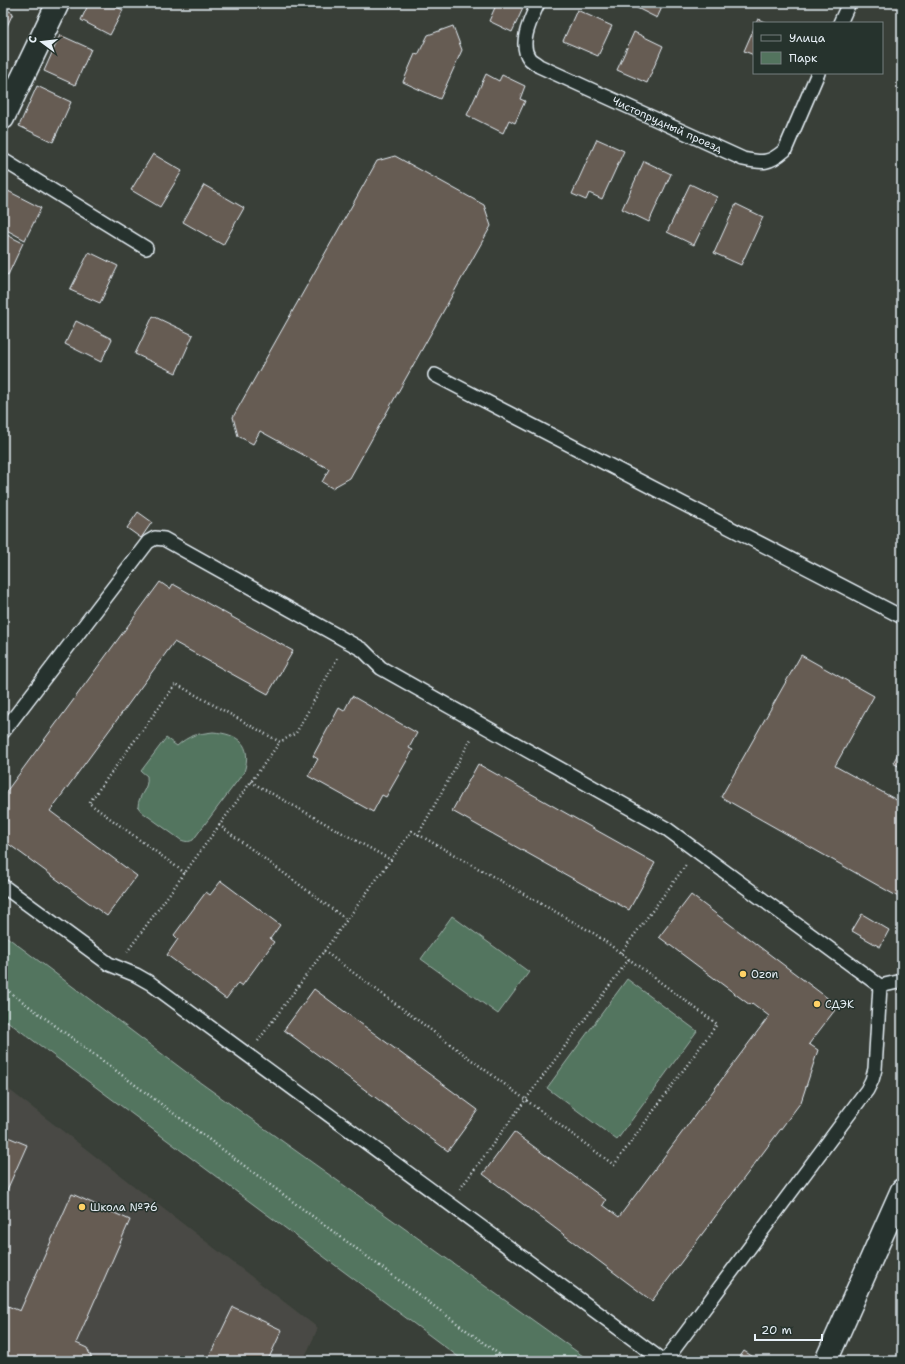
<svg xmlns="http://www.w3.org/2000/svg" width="905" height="1364" font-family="'Shantell Sans',sans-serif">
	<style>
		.built { fill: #494a44 }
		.green { fill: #53745e; stroke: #9eb2ab }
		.building { fill: #665b53; stroke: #e8f1f8 }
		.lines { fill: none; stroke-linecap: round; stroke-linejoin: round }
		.service-casing { stroke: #e8f1f8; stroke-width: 16 }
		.minor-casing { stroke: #e8f1f8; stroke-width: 25 }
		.tertiary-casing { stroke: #e8f1f8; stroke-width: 25 }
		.path { stroke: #e8f1f8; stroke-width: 2.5; stroke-dasharray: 1 3; stroke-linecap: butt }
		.service { stroke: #26332d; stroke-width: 13 }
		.minor { stroke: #26332d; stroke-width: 22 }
		.tertiary { stroke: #26332d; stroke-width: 22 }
		.poi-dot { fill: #ffd166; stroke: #26332d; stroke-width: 1.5 }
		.labels { text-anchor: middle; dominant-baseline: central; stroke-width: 3; stroke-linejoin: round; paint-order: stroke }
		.street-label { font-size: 11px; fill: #e8f1f8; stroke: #26332d }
		.poi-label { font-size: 11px; fill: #e8f1f8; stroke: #26332d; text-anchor: start }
	</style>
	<rect width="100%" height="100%" fill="#393f38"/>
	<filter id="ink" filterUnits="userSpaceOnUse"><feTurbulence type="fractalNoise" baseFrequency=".025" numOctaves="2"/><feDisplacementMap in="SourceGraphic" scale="8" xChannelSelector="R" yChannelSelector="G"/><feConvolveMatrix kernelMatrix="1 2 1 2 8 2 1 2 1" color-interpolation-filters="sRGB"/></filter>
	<g filter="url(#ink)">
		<!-- built -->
		<path class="built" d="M3,1085l315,243 -15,33h-300z"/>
		<!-- green -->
		<path class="green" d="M213,732c25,2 40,12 31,40l-51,68c-4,2 -7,2 -12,0l-39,-28 -4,-5c0,-13 11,-17 9,-31l-6,-5 25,-33 11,8c12,-11 20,-12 36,-14z
			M452,916l77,56 -31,42 -77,-55z
			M3,934l195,147 392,280h-126l-461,-343z
			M627,979l70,52 -80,109 -70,-52z"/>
		<!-- building -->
		<path class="building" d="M89,3h19l15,7 -13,25 -29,-15z
			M471,3h11l-2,4z
			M497,3h25l3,1 -13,28 -23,-11z
			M627,3h37l-7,15z
			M3,8l10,5 -10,22z
			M577,10l35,16 -14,30 -35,-15z
			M758,19l9,4h-11z
			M453,26l9,24 -22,49 -37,-17 12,-28 3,1 10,-20z
			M754,28v27l-10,-4z
			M634,32l29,14 -16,37 -30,-13z
			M60,35l31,14 -16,36 -31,-14z
			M486,74l13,7 3,-6 23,11 -5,13 5,2 -10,22 -6,-3 -6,13 -36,-18z
			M37,86l34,16 -18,40 -34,-16z
			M597,139l27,12 -22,48 -13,-6 -3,7 -14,-6z
			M153,154l29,17 -22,36 -29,-17z
			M395,156l89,49 7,21 -141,252 -18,10 -10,-6 7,-13 -69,-38 -7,13 -15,-8 -5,-19 144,-256z
			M644,161l27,13 -22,48 -27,-13z
			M690,184l27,13 -23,48 -27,-13z
			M204,185l40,23 -21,37 -40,-23z
			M8,191l33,17 -16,32 -22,-12v-27z
			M736,204l27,13 -22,48 -27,-12z
			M3,233l20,10 -15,32 -5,-3z
			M89,252l29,14 -18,37 -30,-13z
			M153,316l40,19 -17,38 -41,-19z
			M76,321l36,18 -11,23 -36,-18z
			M138,512l14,10 -11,16 -14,-10z
			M160,582l10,7 3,-5 120,67 -25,43 -94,-52 -124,169 87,65 -30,40 -104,-76v-44z
			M801,655l73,41 -39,70 67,37v96l-181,-102z
			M352,696l65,37 -8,15 4,2 -27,47 -4,-2 -9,17 -65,-36 10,-17 -5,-3 26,-48 5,3z
			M902,746v22l-9,-5z
			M478,764l177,99 -26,47 -177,-99z
			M221,881l59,44 -10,14 4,3 -32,44 -4,-3 -12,16 -59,-44 11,-16 -4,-4 32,-43 4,3z
			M691,895l147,111 -29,38 9,6 -17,52 -149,199 -169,-127 31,-42 92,68 -3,5 16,12 150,-201 -17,-13 -2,2 -91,-68z
			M862,914l27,16 -9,17 -28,-16z
			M314,989l164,121 -30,41 -164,-121z
			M3,1135l24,10 -24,54z
			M72,1194l58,26 -54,123 11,5 6,13h-90v-57l17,7z
			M233,1307l49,23 -14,30 1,1h-62z
			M744,1351l14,9v1h-21z"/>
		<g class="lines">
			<defs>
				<g id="service">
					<path id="s1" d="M538,3c-6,14 -20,40 -9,55 2,3 7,5 10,8l204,93c20,4 26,5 42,-9l33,-77"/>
					<path d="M840,23l9,-20"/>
					<path d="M3,160l143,88"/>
					<path d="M435,375l467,242"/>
					<path d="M3,732l145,-190 7,-4 9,1 199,111 18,18 286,161 213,157 22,-5"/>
					<path d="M3,886l106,78 27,11 14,8 513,378"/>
					<path d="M665,1361l202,-271 5,-10 3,-11 5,-83"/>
				</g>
				<path id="minor" d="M3,118l55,-115"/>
				<path id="tertiary" d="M826,1361l76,-171"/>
			</defs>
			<!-- service casing -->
			<use href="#service" class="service-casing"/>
			<!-- minor casing -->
			<use href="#minor" class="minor-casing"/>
			<!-- tertiary casing -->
			<use href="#tertiary" class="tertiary-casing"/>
			<!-- path -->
			<path class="path" d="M251,782l140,78
				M219,825l128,95
				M418,835l53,-96
				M185,873l-96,-70 87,-119 104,58 16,-9 42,-76
				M127,952l153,-210
				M621,953l65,-88
				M3,987l505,374
				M258,1041l154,-210 183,103 122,90 -103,141 -290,-214
				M460,1189l169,-230"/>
			<!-- service -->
			<use href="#service" class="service"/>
			<!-- minor -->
			<use href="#minor" class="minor"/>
			<!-- tertiary -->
			<use href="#tertiary" class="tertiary"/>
		</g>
	</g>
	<!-- markers -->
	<g class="poi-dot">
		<circle cx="743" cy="974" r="4"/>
		<circle cx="817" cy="1004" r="4"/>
		<circle cx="82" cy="1207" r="4"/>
	</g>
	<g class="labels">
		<!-- street labels -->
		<g class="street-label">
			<text stroke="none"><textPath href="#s1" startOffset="212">Чистопрудный проезд</textPath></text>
		</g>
		<!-- poi labels -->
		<g class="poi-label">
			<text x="751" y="974">Ozon</text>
			<text x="825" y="1004">СДЭК</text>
			<text x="90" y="1207">Школа №76</text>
		</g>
	</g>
	<!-- margin -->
	<rect width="905" height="1364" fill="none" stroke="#26332d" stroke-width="16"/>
	<rect x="8" y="8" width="889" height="1348" fill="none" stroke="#e8f1f8" stroke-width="1.5" filter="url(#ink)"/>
	<!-- legend -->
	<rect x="753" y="22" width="130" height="52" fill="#26332d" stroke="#747f7e"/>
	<rect x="761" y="35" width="20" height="6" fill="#26332d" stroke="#747f7e"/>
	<text x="789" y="42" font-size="12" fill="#e8f1f8">Улица</text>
	<rect x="761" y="52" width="20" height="12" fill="#53745e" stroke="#747f7e"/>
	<text x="789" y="62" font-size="12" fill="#e8f1f8">Парк</text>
	<!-- north arrow -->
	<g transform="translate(42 42) rotate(285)" stroke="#26332d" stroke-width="3" paint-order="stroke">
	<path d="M0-3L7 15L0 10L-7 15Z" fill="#e8f1f8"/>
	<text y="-6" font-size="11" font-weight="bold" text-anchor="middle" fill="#e8f1f8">С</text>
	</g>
	<!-- scale -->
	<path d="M755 1334v6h67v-6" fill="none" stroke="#e8f1f8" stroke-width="2"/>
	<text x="761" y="1334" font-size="12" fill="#e8f1f8" stroke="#26332d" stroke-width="3" paint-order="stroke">20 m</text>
</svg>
